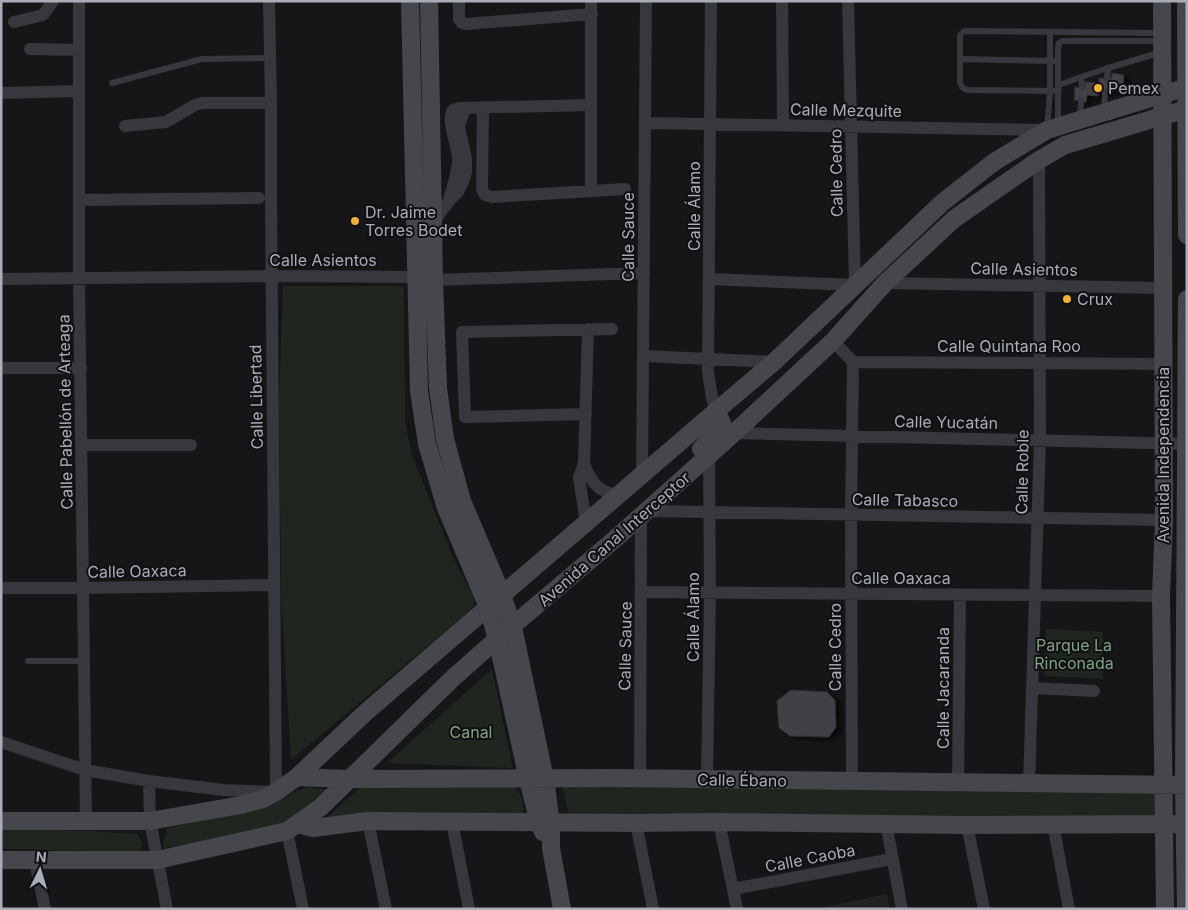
<svg xmlns="http://www.w3.org/2000/svg" width="1188" height="910" font-family="Inter,sans-serif">
	<style>
		.built { fill: #222225 }
		.green { fill: #1e261f }
		.building { fill: #404145; stroke: #303034; filter: url(#shadow) }
		.lines { fill: none; stroke-linecap: round; stroke-linejoin: round }
		.lane { stroke: #37383d; stroke-width: 6 }
		.street { stroke: #37383d; stroke-width: 12 }
		.secondary { stroke: #45474d; stroke-width: 18 }
		.poi-dot { fill: #f2b134; stroke: #111113; stroke-width: 2 }
		.labels { text-anchor: middle; dominant-baseline: central; stroke-width: 4; stroke-linejoin: round; paint-order: stroke }
		.poi-label { font-size: 16px; fill: #a8adb8; stroke: #111113; text-anchor: start }
		.street-label { font-size: 16px; fill: #a8adb8; stroke: #111113 }
		.park-label { font-size: 16px; fill: #7fa381; stroke: #111113 }
	</style>
	<defs>
		<filter id="shadow"><feDropShadow dx="5.5" dy="3" stdDeviation="2.5" flood-color="#0009"/></filter>
	</defs>
	<rect width="100%" height="100%" fill="#161618"/>
	<!-- built -->
	<path class="built" d="M887,894l3,15h-74z"/>
	<!-- green -->
	<path class="green" d="M283,286h121l1,135 7,34 40,100 23,44 -2,8 -14,13 -168,140 -10,-164 -2,-196z
		M1046,629l57,3v47l-59,-3z
		M492,669l21,99 -126,-5z
		M562,785l467,3 126,5 7,25 -593,-3z
		M368,786h146c9,11 12,17 8,31l-198,3 36,-32z
		M307,787l21,3 -33,29 -9,5 -72,17 -52,7 5,-20 102,-21 23,-14z
		M1,829l91,2 46,3 5,11 -5,7 -137,-3z"/>
	<!-- building -->
	<path class="building" d="M1112,73l12,2 -1,12 -11,-1 -1,7 -12,-2 -1,5 -11,-1 -1,7 -12,-2 1,-13 10,1v-6l14,1v-5l12,1z
		M791,690l36,2 8,8 1,27 -7,10 -39,-1 -11,-8 -2,-27z"/>
	<g class="lines">
		<!-- lane -->
		<path class="lane" d="M960,59l94,2
			M1108,68l54,-16
			M112,83l90,-24 68,-1
			M1059,85l22,-8
			M1082,87l-1,-10 27,-9 -1,10
			M1059,91l-92,-1 -5,-3 -2,-4v-48l4,-4 198,2
			M1104,111l1,-19
			M1080,117l1,-16
			M1058,126v-78l1,-5 3,-2h99
			M1047,129l3,-38v-59
			M28,661h57"/>
		<!-- street -->
		<path class="street" d="M79,1v277l7,544
			M459,1v18l3,4 4,1 126,-10
			M711,1l-3,371 4,26 4,13
			M782,1l1,124
			M14,22l29,-7 10,-14
			M30,49l49,1
			M1,93l78,-2
			M483,108l-1,81 3,6 7,2 133,-8
			M645,123l402,7
			M125,126l41,-4 29,-17 7,-2h69
			M591,191v-190
			M79,200l180,-2
			M449,201c3,-14 10,-30 9,-44 -1,-13 -12,-37 -5,-47l6,-2 132,-3
			M433,223l16,-22 9,-9 5,-10 3,-10v-13l-7,-33 6,-18
			M1,279l270,-3 145,1 18,3 210,-7
			M709,279l146,6 -7,-284
			M885,283l278,5
			M833,341l20,21 -2,153 1,266
			M644,356l130,6
			M853,362l311,2
			M1,368h80
			M586,414l-121,3 -3,-85 150,-3
			M734,433l453,11
			M82,445h109
			M584,464c7,17 14,29 34,31
			M642,474l4,-473
			M645,511l519,9
			M586,523l-7,-46 5,-13 4,-135
			M1,588h83l190,-3
			M642,592l519,4
			M1033,688l61,3
			M1,742l84,28 64,11 75,9 52,2 -5,-596v-93l-2,-102
			M640,778l1,-264
			M707,779l3,-186 -1,-138
			M149,781l1,40 17,88
			M958,783l2,-188
			M1029,784l11,-344 -1,-280
			M368,821l18,88
			M452,822l17,87
			M719,822l18,87
			M636,823l17,86
			M886,823l16,86
			M1053,824l16,85
			M967,825l17,84
			M287,831l16,78
			M35,861l10,48
			M733,889l159,-30"/>
		<!-- secondary -->
		<path class="secondary" d="M410,1l9,390 8,53 19,64 42,99 9,32 31,140 11,44 4,9
			M429,1l5,279 4,108 7,51 17,62 40,94 11,32 32,152 6,44v25l11,61
			M1162,1l2,519 -3,76 4,313
			M1186,1l1,234
			M701,449l15,-16 6,-10 -6,-12
			M297,777l52,2 263,-1 575,7
			M1,821h149l91,-16 22,-6 13,-7 21,-15 68,-64 351,-302 58,-49 169,-160 51,-40 53,-32 140,-43
			M298,824l15,4 55,-7 268,2 76,-1 255,3 220,-1
			M1,860h156l130,-29 34,-24 132,-129 44,-39 118,-100 119,-106 99,-92 52,-58 69,-64 85,-59 26,-15 122,-36
			M1186,909l-2,-124 3,-486"/>
	</g>
	<!-- markers -->
	<g class="poi-dot">
		<circle cx="1098" cy="88" r="5"/>
		<circle cx="355" cy="221" r="5"/>
		<circle cx="1067" cy="299" r="5"/>
	</g>
	<g class="labels">
		<!-- poi labels -->
		<g class="poi-label">
			<text x="1108" y="88">Pemex</text>
			<text x="365" y="212">Dr. Jaime<tspan x="365" dy="18">Torres Bodet</tspan></text>
			<text x="1077" y="299">Crux</text>
		</g>
		<!-- street labels -->
		<g class="street-label">
			<text transform="translate(846 110) rotate(1)">Calle Mezquite</text>
			<text transform="translate(836 173) rotate(-91)">Calle Cedro</text>
			<text transform="translate(694 206) rotate(-90)">Calle Álamo</text>
			<text transform="translate(628 237) rotate(-90)">Calle Sauce</text>
			<text x="323" y="260">Calle Asientos</text>
			<text transform="translate(1024 269) rotate(1)">Calle Asientos</text>
			<text x="1009" y="346">Calle Quintana Roo</text>
			<text transform="translate(256 397) rotate(-91)">Calle Libertad</text>
			<text transform="translate(65 412) rotate(-91)">Calle Pabellón de Arteaga</text>
			<text transform="translate(946 422) rotate(1)">Calle Yucatán</text>
			<text transform="translate(1163 455) rotate(-90)">Avenida Independencia</text>
			<text transform="translate(1022 472) rotate(-89)">Calle Roble</text>
			<text transform="translate(905 500) rotate(1)">Calle Tabasco</text>
			<text transform="translate(614 539) rotate(-41)">Avenida Canal Interceptor</text>
			<text transform="translate(137 571) rotate(-1)">Calle Oaxaca</text>
			<text x="901" y="578">Calle Oaxaca</text>
			<text transform="translate(693 617) rotate(-90)">Calle Álamo</text>
			<text transform="translate(625 646) rotate(-89)">Calle Sauce</text>
			<text transform="translate(835 647) rotate(-90)">Calle Cedro</text>
			<text transform="translate(943 688) rotate(-90)">Calle Jacaranda</text>
			<text transform="translate(742 780) rotate(1)">Calle Ébano</text>
			<text transform="translate(810 858) rotate(-11)">Calle Caoba</text>
		</g>
		<!-- park labels -->
		<g class="park-label">
			<text x="1074" y="645">Parque La<tspan x="1074" dy="18">Rinconada</tspan></text>
			<text x="471" y="732">Canal</text>
		</g>
	</g>
	<!-- border -->
	<rect width="1188" height="910" fill="none" stroke="#a8adb8" stroke-width="5"/>
	<!-- north arrow -->
	<g transform="translate(40 870) rotate(5)" stroke="#111113" stroke-width="4" paint-order="stroke">
	<path d="M0-4L9 19L0 12L-9 19Z" fill="#a8adb8"/>
	<text y="-8" font-size="14" font-weight="bold" text-anchor="middle" fill="#a8adb8">N</text>
	</g>
</svg>
